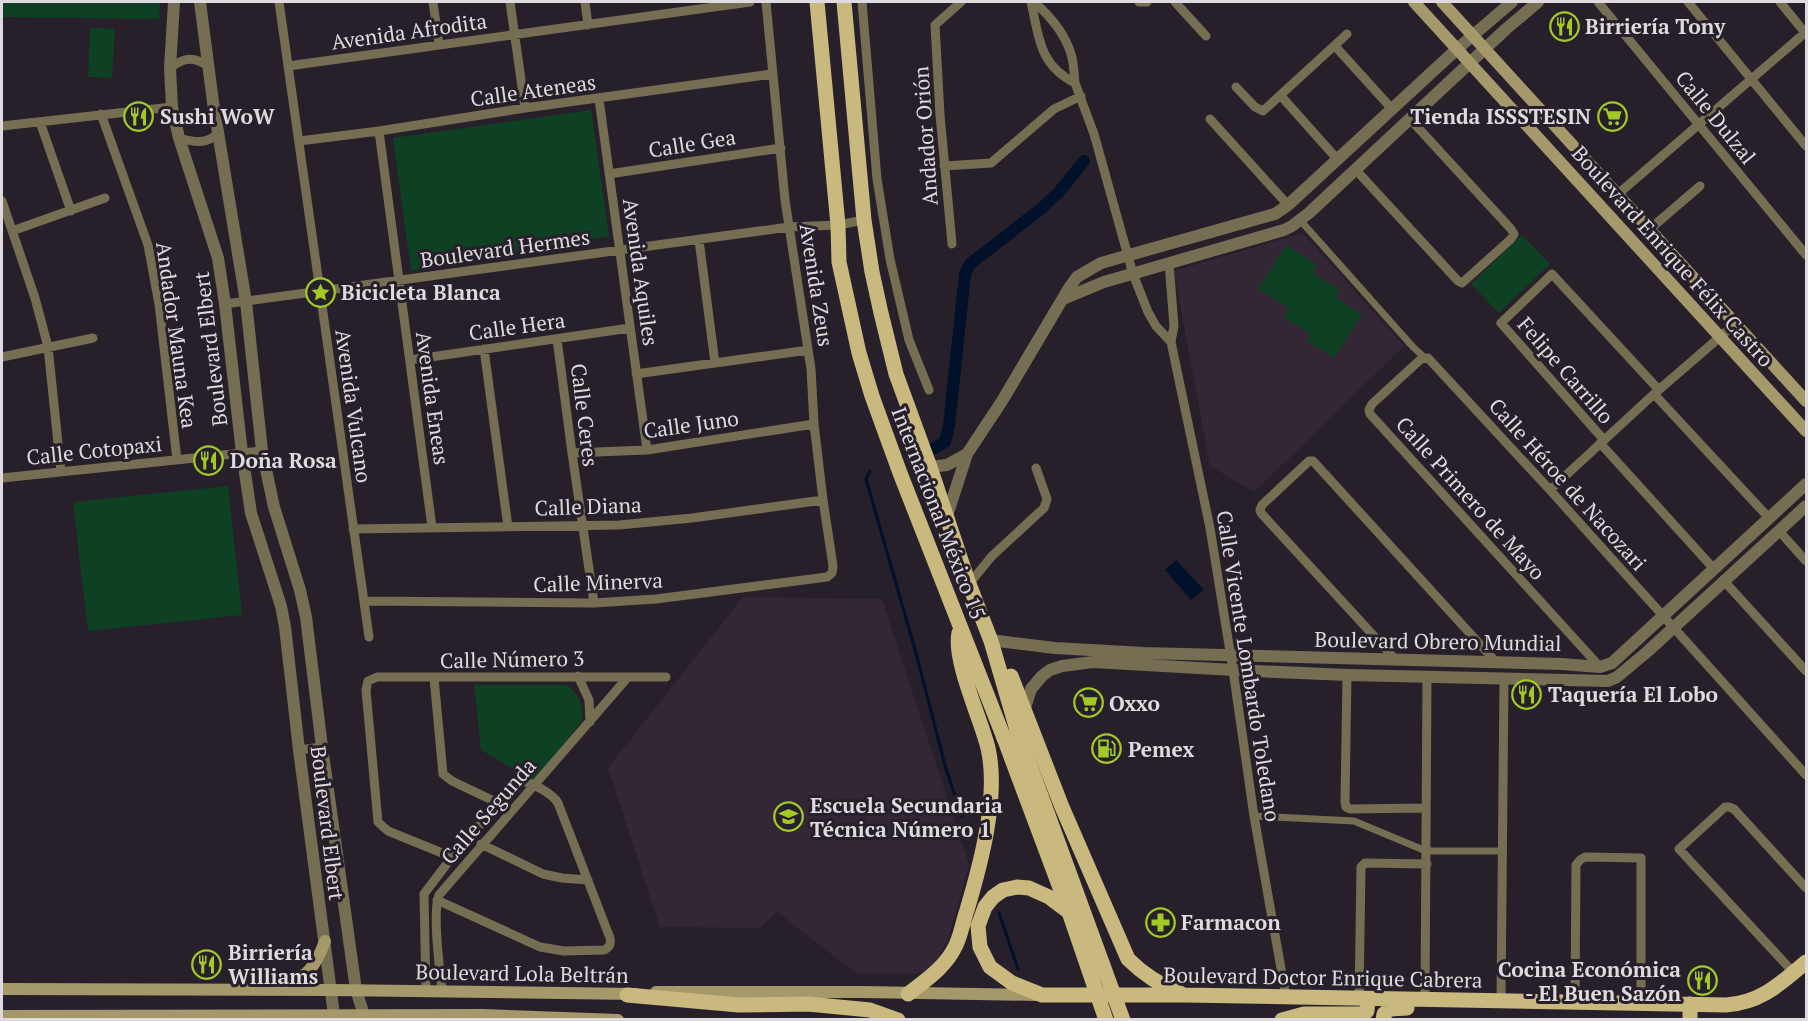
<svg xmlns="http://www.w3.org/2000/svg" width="1808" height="1021" font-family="'PT Serif',serif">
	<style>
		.built { fill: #332735 }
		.green { fill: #0e4123 }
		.water { fill: #001129 }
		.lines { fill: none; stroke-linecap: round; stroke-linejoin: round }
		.stream { stroke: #001129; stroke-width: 3 }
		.canal { stroke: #001129; stroke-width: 12 }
		.pedestrian { stroke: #756e52; stroke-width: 7 }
		.minor { stroke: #756e52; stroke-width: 9 }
		.tertiary { stroke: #756e52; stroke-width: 12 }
		.secondary { stroke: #a5986b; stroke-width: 12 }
		.primary { stroke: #c9b97e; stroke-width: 15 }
		.primary-bridge { stroke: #c9b97e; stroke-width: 15 }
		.labels { text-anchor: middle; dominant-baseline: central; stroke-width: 6; stroke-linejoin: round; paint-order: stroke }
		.poi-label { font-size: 21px; font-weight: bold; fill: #dfdae0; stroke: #27202a; text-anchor: start }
		.street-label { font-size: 21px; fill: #dfdae0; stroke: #27202a }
	</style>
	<rect width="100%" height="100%" fill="#27202a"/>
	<!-- built -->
	<path class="built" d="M1303,233l101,113 -150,146 -44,-26 -36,-195z
		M743,597l139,2 87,266 -21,74 -11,20 -10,11 -12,4 -59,-1 -79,-61 -17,16 -100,-1 -52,-159z"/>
	<!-- green -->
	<path class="green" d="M2,2h158l-1,17 -157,-2z
		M90,28l25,1 -3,49 -24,-1z
		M591,110l18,126 -198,35 -18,-133z
		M1522,235l28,29 -51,49 -28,-29z
		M1286,245l31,20 -4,8 26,17 -4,7 27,17 -28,44 -27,-17 3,-7 -26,-17 5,-9 -31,-19z
		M228,486l14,129 -154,16 -15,-129z
		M474,685h92c14,8 17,21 16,36l-48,60 -53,-31z"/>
	<!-- water -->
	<path class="water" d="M1176,560l28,30 -13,10 -26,-30z"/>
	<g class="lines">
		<!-- stream -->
		<path class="stream" d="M870,471l-4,8 50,174 30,116 16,47
			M999,913l19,56"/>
		<!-- canal -->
		<path class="canal" d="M927,452l18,-10 4,-16 16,-152 5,-10 72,-56 17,-16 25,-31"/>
		<!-- pedestrian -->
		<path class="pedestrian" d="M1300,220l113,127 11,10
			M1254,816l100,5 72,30h77"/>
		<!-- minor -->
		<path class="minor" d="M279,2l90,635
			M433,2l6,43
			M510,2l15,106
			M585,2l3,23
			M862,2l15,177 13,80 19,81 20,50
			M1031,2c8,35 8,63 44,81 -1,-10 -1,-20 -4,-29 -6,-20 -22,-39 -37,-52
			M1139,2h8
			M1175,2l31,34
			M1598,2l208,253
			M1688,2l118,144
			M1780,2l26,32
			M1335,46l57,63
			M288,66l462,-64
			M170,68c14,-11 25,-12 39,-1
			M1075,83l19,51 39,140 15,38 8,14 15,16
			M1236,87l19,20 8,4 84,-77
			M1281,96l57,64
			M599,99l48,351
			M101,114l47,131 11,59 18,156
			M1210,119l78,86
			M40,122l31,89
			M2,126l170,-19
			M379,131l53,396
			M179,138c14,4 28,7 39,-5
			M299,141l80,-10 146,-23 247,-34
			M944,166l47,-3 63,-54 27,-13
			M1355,169l103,112 4,2 49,-44 3,-5 -3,-5 -101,-110
			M609,174l172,-26
			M1618,194l188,-162
			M2,201l33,97 13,49 13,125
			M1650,229l50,-43
			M12,231l93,-33
			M699,240l16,123
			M952,244l-12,-129 -5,-90 26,-23
			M1169,263l5,63 -3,16 39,186 23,142 21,146 32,181
			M225,304l564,-77 49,-2 26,-5
			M557,339l15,114 22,150
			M484,349l24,178
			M2,357l91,-19
			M410,360l220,-32
			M636,374l172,-24
			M1654,394l115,124
			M1604,440l-103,-117 51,-49 107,116
			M1600,443l114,126
			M572,453l75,-3 167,-26
			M2,478l260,-27
			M1550,490l104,-96 81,-70
			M353,529l266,-4 73,-7 131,-18
			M1779,531l27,30
			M1724,581l82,90
			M969,584l23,-28 52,-48 3,-9 -11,-31
			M364,601l230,2 62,-4 171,-22 5,-4 1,-7 -10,-66 -9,-76 -3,-55 -26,-169 -19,-198
			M1396,660l-135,-147 -1,-3 2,-5 47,-44h4l183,201
			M1600,667l-230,-253 -1,-4 3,-6 49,-45 7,-1 122,132 256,285
			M1347,675l-2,127 1,5 4,2 75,-1
			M578,676l11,24 1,22
			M434,678l9,96 9,7 46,22
			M299,750l23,-3
			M481,844l62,30 19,4 26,2
			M452,857l-64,-26 -10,-9 -12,-132 2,-9 9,-4h289
			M1794,973l-115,-124 46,-42h4l5,2 72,79
			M426,992l-2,-98 28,-37 66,-76c11,-1 35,13 40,22l52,135c1,6 0,9 -6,12l-40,1 -24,-4 -103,-47
			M442,992c-2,-22 -10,-79 -3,-97l189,-218
			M1359,999l2,-132 4,-4 62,1
			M1425,1000l2,-323
			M1501,1001l3,-323
			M1575,1002l1,-137 4,-5 5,-3 56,1v145"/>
		<!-- tertiary -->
		<path class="tertiary" d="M174,2l-4,66 2,39 7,31 39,120 7,46 17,149 9,60 30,93 4,21 14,123 35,265
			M200,2l13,100 33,200 16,149 12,56 26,83 6,27 16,130 34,243 8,25
			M1063,299l41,-17 180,-52 8,-4 17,-13 197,-184 32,-27
			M930,467l17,-2 20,-11
			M946,519l21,-65 35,-53 67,-113 8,-11 24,-14 174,-49 13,-9 169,-156 55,-47
			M998,641l57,7 89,5 418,11 38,3 12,-4 194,-179
			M1024,711l7,-22 11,-13 8,-6 12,-4 31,-4 140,8 114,5 261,6 9,-4 30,-25 159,-146"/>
		<!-- secondary -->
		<path class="secondary" d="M1414,2l392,429
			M1442,2l364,399
			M2,989l329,1 305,4
			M282,990c24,-13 34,-23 43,-49
			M656,992h207l175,3
			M2,1016l481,-1 135,5"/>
		<!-- primary -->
		<path class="primary" d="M817,2l21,223 1,37 20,91 13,43 28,77 104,265
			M844,2l20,218 8,52 9,41 15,61 34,93 39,117 22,57 26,89
			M1011,676l51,131 66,152c15,15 32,26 52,34
			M1069,912l-20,-15 -20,-9 -12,-1 -14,3 -10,7 -8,10 -7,19 2,21 10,20 22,16 30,12h143l541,10c35,-2 55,-22 80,-43
			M908,994c18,-14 38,-27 48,-49 5,-10 7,-24 11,-35 14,-47 32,-114 21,-162 -7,-29 -35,-88 -29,-115
			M627,995l112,10 69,-1 62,6 28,10
			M1690,1004v16
			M1282,1020l22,-6h59l4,-3 1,-12
			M1383,1020l1,-6 6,-5 17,-1"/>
		<!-- primary-bridge -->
		<path class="primary-bridge" d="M1017,730l106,290
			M1004,738l65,174 37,108"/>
	</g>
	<!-- icons -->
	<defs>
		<symbol id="restaurant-ring" viewBox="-11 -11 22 22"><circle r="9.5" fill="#27202a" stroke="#a3c926" stroke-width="1.5"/><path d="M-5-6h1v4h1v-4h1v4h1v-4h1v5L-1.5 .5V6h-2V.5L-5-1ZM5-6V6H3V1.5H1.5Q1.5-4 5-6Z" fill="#a3c926"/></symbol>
		<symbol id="supermarket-ring" viewBox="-11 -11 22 22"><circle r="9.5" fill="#27202a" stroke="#a3c926" stroke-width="1.5"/><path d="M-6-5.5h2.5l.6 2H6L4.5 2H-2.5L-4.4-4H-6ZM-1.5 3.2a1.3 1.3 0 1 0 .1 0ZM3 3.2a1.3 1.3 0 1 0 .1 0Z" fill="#a3c926"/></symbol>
		<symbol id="sight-ring" viewBox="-11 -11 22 22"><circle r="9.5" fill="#27202a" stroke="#a3c926" stroke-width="1.5"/><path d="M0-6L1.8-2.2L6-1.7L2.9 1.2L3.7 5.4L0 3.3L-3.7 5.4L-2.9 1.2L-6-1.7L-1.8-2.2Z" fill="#a3c926"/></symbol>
		<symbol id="fuel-ring" viewBox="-11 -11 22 22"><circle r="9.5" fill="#27202a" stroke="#a3c926" stroke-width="1.5"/><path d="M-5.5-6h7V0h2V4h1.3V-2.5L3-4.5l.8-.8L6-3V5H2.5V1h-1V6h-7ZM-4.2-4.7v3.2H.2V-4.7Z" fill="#a3c926"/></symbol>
		<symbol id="school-ring" viewBox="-11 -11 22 22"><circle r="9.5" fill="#27202a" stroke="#a3c926" stroke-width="1.5"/><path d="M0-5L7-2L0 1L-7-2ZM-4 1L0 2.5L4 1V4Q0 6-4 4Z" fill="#a3c926"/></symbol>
		<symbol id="pharmacy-ring" viewBox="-11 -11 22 22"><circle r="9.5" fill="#27202a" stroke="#a3c926" stroke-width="1.5"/><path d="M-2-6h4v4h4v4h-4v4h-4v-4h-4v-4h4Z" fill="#a3c926"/></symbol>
	</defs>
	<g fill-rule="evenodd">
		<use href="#restaurant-ring" x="1548" y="10" width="33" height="33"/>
		<use href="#restaurant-ring" x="122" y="100" width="33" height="33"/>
		<use href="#supermarket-ring" x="1596" y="100" width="33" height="33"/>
		<use href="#sight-ring" x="304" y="276" width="33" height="33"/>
		<use href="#restaurant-ring" x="192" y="444" width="33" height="33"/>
		<use href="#restaurant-ring" x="1510" y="678" width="33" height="33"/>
		<use href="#supermarket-ring" x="1072" y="686" width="33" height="33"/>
		<use href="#fuel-ring" x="1090" y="732" width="33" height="33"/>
		<use href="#school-ring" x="772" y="800" width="33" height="33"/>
		<use href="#pharmacy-ring" x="1144" y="906" width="33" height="33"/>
		<use href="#restaurant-ring" x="190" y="948" width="33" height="33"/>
		<use href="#restaurant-ring" x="1686" y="964" width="33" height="33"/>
	</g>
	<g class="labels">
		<!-- poi labels -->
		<g class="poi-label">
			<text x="1585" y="26">Birriería Tony</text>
			<text x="160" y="116">Sushi WoW</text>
			<text x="1591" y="116" text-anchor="end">Tienda ISSSTESIN</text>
			<text x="341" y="292">Bicicleta Blanca</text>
			<text x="230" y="460">Doña Rosa</text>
			<text x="1548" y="694">Taquería El Lobo</text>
			<text x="1109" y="703">Oxxo</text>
			<text x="1128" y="749">Pemex</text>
			<text x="810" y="805">Escuela Secundaria<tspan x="810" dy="24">Técnica Número 1</tspan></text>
			<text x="1181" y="922">Farmacon</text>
			<text x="228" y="952">Birriería<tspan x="228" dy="24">Williams</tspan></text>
			<text x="1681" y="969" text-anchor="end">Cocina Económica<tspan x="1681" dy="24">- El Buen Sazón</tspan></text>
		</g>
		<!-- street labels -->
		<g class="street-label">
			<text transform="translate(409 31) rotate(-8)">Avenida Afrodita</text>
			<text transform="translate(533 90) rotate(-8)">Calle Ateneas</text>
			<text transform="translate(1716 117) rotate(51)">Calle Dulzal</text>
			<text transform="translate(925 136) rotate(-94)">Andador Orión</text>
			<text transform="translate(692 143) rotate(-9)">Calle Gea</text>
			<text transform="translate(505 248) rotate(-8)">Boulevard Hermes</text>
			<text transform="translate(1673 256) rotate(48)">Boulevard Enrique Félix Castro</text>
			<text transform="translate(641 272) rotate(82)">Avenida Aquiles</text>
			<text transform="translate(817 285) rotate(81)">Avenida Zeus</text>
			<text transform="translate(517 326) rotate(-8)">Calle Hera</text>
			<text transform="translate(177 335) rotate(82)">Andador Mauna Kea</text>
			<text transform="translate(210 349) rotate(-97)">Boulevard Elbert</text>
			<text transform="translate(1566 370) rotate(49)">Felipe Carrillo</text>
			<text transform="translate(433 398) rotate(82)">Avenida Eneas</text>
			<text transform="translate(354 406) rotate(82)">Avenida Vulcano</text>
			<text transform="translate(585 415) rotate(83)">Calle Ceres</text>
			<text transform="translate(691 424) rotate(-8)">Calle Juno</text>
			<text transform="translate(94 450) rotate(-6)">Calle Cotopaxi</text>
			<text transform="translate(1568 484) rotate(48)">Calle Héroe de Nacozari</text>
			<text transform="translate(1471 498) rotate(48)">Calle Primero de Mayo</text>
			<text transform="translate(588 506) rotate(-2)">Calle Diana</text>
			<text transform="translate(939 513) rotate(69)">Internacional México 15</text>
			<text transform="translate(598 582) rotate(-2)">Calle Minerva</text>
			<text transform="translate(1438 641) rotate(1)">Boulevard Obrero Mundial</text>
			<text transform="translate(512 659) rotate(-1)">Calle Número 3</text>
			<text transform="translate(1249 666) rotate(81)">Calle Vicente Lombardo Toledano</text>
			<text transform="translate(488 811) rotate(-49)">Calle Segunda</text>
			<text transform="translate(328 823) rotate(83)">Boulevard Elbert</text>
			<text transform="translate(522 973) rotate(1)">Boulevard Lola Beltrán</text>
			<text transform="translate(1323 977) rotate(1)">Boulevard Doctor Enrique Cabrera</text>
		</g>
	</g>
	<!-- border -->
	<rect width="1808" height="1021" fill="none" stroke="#dfdae0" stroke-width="6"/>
</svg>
